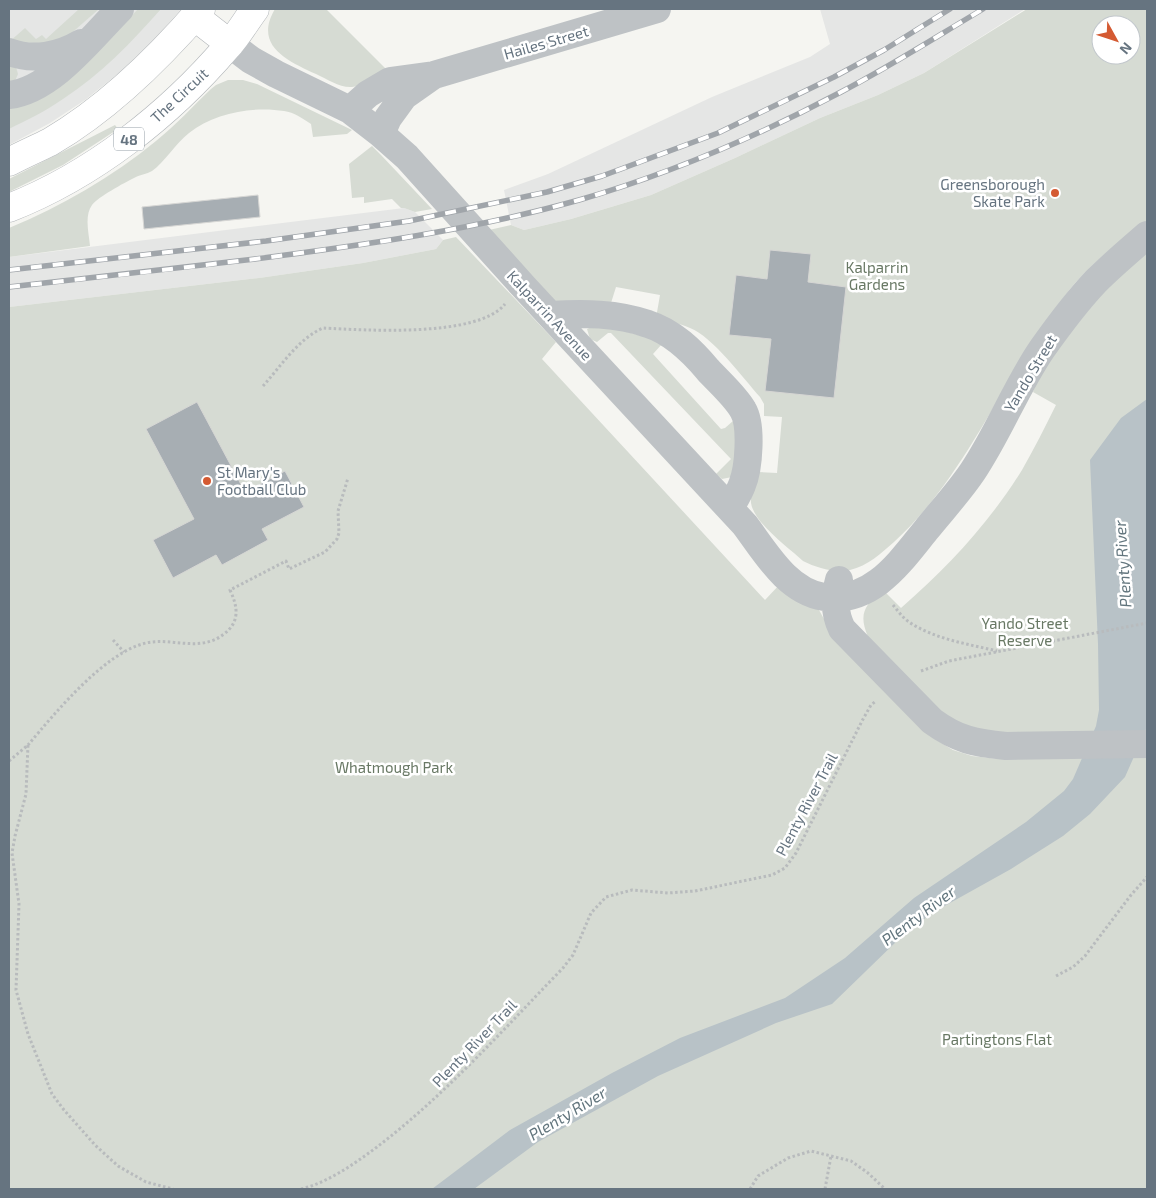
<svg xmlns="http://www.w3.org/2000/svg" width="1156" height="1198" font-family="'Exo 2',sans-serif">
	<style>
		.built { fill: #e5e6e5 }
		.green { fill: #d6dbd3; fill-rule: evenodd }
		.water { fill: #b8c2c7 }
		.building { fill: #a7aeb3; stroke: #d6d6d4 }
		.lines { fill: none; stroke-linecap: round; stroke-linejoin: round }
		.major-casing { stroke: #b2b6b9; stroke-width: 29 }
		.path { stroke: #b8bbbd; stroke-width: 3; stroke-dasharray: 2.5 2.5; stroke-linecap: butt }
		.minor { stroke: #bec2c5; stroke-width: 28 }
		.major { stroke: #fff; stroke-width: 28 }
		.rail-casing { stroke: #a0a5aa; stroke-width: 5.5 }
		.rail { stroke: #fff; stroke-width: 4; stroke-dasharray: 11; stroke-linecap: butt }
		.poi-dot { fill: #d45a32; stroke: #fff; stroke-width: 2 }
		.labels { text-anchor: middle; dominant-baseline: central; stroke-width: 5; stroke-linejoin: round; paint-order: stroke }
		.shield { fill: #fff; stroke: #949ea6; stroke-width: 1 }
		.shield-label { font-size: 14px; font-weight: bold; fill: #667480 }
		.street-label { font-size: 15px; fill: #667480; stroke: #fff }
		.poi-label { font-size: 15px; fill: #667480; stroke: #fff; text-anchor: end }
		.park-label { font-size: 15px; fill: #687864; stroke: #fff }
		.water-label { font-size: 16px; font-style: italic; fill: #62757d; stroke: #fff }
	</style>
	<rect width="100%" height="100%" fill="#f5f5f1"/>
	<!-- built -->
	<path class="built" d="M9,9h172l-25,29 -36,34 -35,28 -35,23 -41,22z
		M820,9h205l-101,64 -46,22 -58,23 -85,40 -84,37 -80,24 -47,11 -13,-5 -7,-35 44,-16 164,-77 98,-40 20,-13z
		M404,208l11,4 28,28 -7,9 -73,14 -104,15 -250,29v-50z"/>
	<!-- green -->
	<path class="green" d="M79,9h20l-40,35 -50,-2 16,-14 11,11 6,-4 4,4z
		M138,9h23c-29,33 -61,66 -98,90 -17,12 -36,21 -54,30v-20l12,-6 97,-73z
		M275,9h51l61,61c-10,5 -23,16 -35,17 -12,1 -25,-8 -36,-13 -28,-13 -63,-28 -41,-65z
		M1027,9h120v212c-28,20 -63,48 -83,76 -12,16 -24,33 -34,50 -43,67 -76,140 -136,195 -13,11 -26,24 -44,28 -16,3 -33,-2 -47,-9 -15,-14 -49,-38 -52,-58 -1,-10 4,-21 7,-31l19,1 5,-56 -18,-1v-12l-4,-7c-17,-19 -47,-60 -70,-69 -11,-5 -23,-7 -34,-10l4,-23 -44,-8 -5,16 -48,1 -8,-3 -66,-71 22,-5 13,5 47,-11 80,-24 84,-37 85,-40 58,-23 46,-22zM1101,25h30v30h-30z
		M9,63l7,4 2,7 -3,7 -6,3z
		M228,80h15l14,4 95,46 -5,4 -34,3 -2,-13c-8,-5 -17,-12 -27,-13 -31,-5 -70,2 -95,22 -13,10 -25,30 -37,38 -5,3 -13,4 -18,7 -10,5 -36,19 -42,27 -8,11 -3,29 -2,41l-81,11v-29c53,-22 103,-51 147,-87 20,-16 37,-35 55,-52l5,-4z
		M115,125l3,4 -55,36 -54,27v-13z
		M372,146l9,9 51,54 -17,3 -11,-4h-3l-9,-9 -28,4v-6l-12,1 -3,-34z
		M456,237l100,105 -14,17 223,241 16,-17 38,27 15,27 83,88 16,13 20,12 19,6 26,3 117,-1 -105,-24 -31,-4 -36,-14 -75,-79c-10,-24 -3,-31 14,-48l19,19c47,-41 88,-85 121,-138 12,-21 23,-43 34,-65l-23,-13 7,-20 33,-43 26,-32 24,-24 24,-22v938h-1138v-882l250,-29 104,-15 73,-14 7,-9z
		M598,324l62,17 2,3 -9,10 68,75 4,-1 8,-7 5,9 -6,47 -10,2 -6,-5 15,-15 -120,-126h-3l-11,9 -7,-3 -3,-10z"/>
	<!-- water -->
	<path class="water" d="M1147,399v328l-22,50 -35,37 -27,22 -52,33 -79,44 -32,25 -68,66 -56,19 -118,53 -120,66 -64,47h-42l78,-59 102,-57 68,-35 105,-40 60,-40 69,-60 112,-76 38,-31 9,-12 23,-53 3,-16 -1,-66 -8,-184 31,-42z"/>
	<!-- building -->
	<path class="building" d="M258,195l2,22 -116,12 -2,-22z
		M770,250l41,4 -3,28 38,5 -12,111 -69,-7 6,-52 -42,-4 7,-60 31,4z
		M197,402l48,90 40,-21 19,36 -42,22 6,11 -46,25 -6,-10 -43,23 -20,-38 41,-21 -48,-90z"/>
	<g class="lines">
		<defs>
			<path id="major" d="M194,16l36,28
				M9,162c13,-7 27,-13 41,-20 58,-34 107,-82 151,-133
				M9,208c84,-33 160,-93 219,-162 10,-11 18,-25 27,-37"/>
		</defs>
		<!-- major casing -->
		<use href="#major" class="major-casing"/>
		<!-- path -->
		<path class="path" d="M263,386c18,-20 35,-47 60,-58 41,2 155,10 182,-24
			M893,605c5,6 10,13 16,17 25,17 59,22 88,29
			M113,640l11,12
			M921,671l28,-10 198,-38
			M28,745c27,-32 77,-93 118,-102 26,-6 54,10 78,-9 16,-12 14,-27 6,-44l56,-29 3,8 36,-17 12,-13 2,-6 -1,-22 10,-33
			M9,761l19,-16 -2,49 -11,42 -3,17 7,51 -3,86 12,44 24,60 12,16 31,35 23,21 28,16 27,7
			M1056,976l17,-9 12,-11 46,-61 16,-18
			M301,1189c28,-7 53,-25 76,-42 68,-52 126,-117 186,-179l10,-13 18,-42 15,-16 26,-7 36,3 27,-2 77,-16 13,-7 11,-15 66,-132 9,-16 5,-4
			M750,1189l8,-13 30,-18 23,-7 40,10 17,12 17,16
			M825,1189l6,-33"/>
		<!-- minor -->
		<path class="minor" d="M230,44l21,16 25,14 74,36 31,24 26,23 117,130 221,238c21,28 42,66 79,72 48,7 76,-35 102,-67 16,-20 33,-38 47,-59 26,-39 43,-84 69,-122 17,-24 34,-47 54,-68 16,-16 34,-31 51,-46
			M9,52c24,9 50,4 72,-9
			M9,95c43,-5 82,-57 111,-86
			M350,110l18,-16 22,-13 44,-6 223,-66
			M381,134l7,-16 16,-22 27,-19
			M550,315c33,-2 67,-2 98,9 25,8 44,27 60,46 10,11 28,27 35,40 9,15 6,58 -1,75 -3,8 -8,16 -12,23
			M839,580c-5,18 -5,33 3,49l90,92c26,19 43,22 74,25l141,-2"/>
		<!-- major -->
		<use href="#major" class="major"/>
		<defs>
			<path id="rail" d="M9,270l257,-29 143,-20 138,-29 55,-16 116,-43 116,-56 50,-27 66,-41
				M9,287c82,-9 164,-18 246,-28 109,-14 217,-29 324,-59 90,-26 179,-64 262,-108 48,-25 95,-55 142,-83"/>
		</defs>
		<!-- rail casing -->
		<use href="#rail" class="rail-casing"/>
		<!-- rail -->
		<use href="#rail" class="rail"/>
	</g>
	<!-- markers -->
	<g class="poi-dot">
		<circle cx="1055" cy="193" r="5"/>
		<circle cx="207" cy="481" r="5"/>
	</g>
	<g class="labels">
		<!-- shield labels -->
		<rect class="shield" x="114" y="127.5" width="30" height="23" rx="4"/>
		<g class="shield-label">
			<text x="129" y="139">48</text>
		</g>
		<!-- street labels -->
		<g class="street-label">
			<text transform="translate(546 42) rotate(-16)">Hailes Street</text>
			<text transform="translate(179 95) rotate(-43)">The Circuit</text>
			<text transform="translate(550 315) rotate(47)">Kalparrin Avenue</text>
			<text transform="translate(1030 373) rotate(-59)">Yando Street</text>
			<text transform="translate(806 804) rotate(-62)">Plenty River Trail</text>
			<text transform="translate(474 1043) rotate(-46)">Plenty River Trail</text>
		</g>
		<!-- poi labels -->
		<g class="poi-label">
			<text x="1045" y="184">Greensborough<tspan x="1045" dy="17">Skate Park</tspan></text>
			<text x="217" y="472" text-anchor="start">St Mary's<tspan x="217" dy="17">Football Club</tspan></text>
		</g>
		<!-- park labels -->
		<g class="park-label">
			<text x="877" y="267">Kalparrin<tspan x="877" dy="17">Gardens</tspan></text>
			<text x="1025" y="623">Yando Street<tspan x="1025" dy="17">Reserve</tspan></text>
			<text x="394" y="767">Whatmough Park</text>
			<text x="997" y="1039">Partingtons Flat</text>
		</g>
		<!-- water labels -->
		<g class="water-label">
			<text transform="translate(1122 564) rotate(-94)">Plenty River</text>
			<text transform="translate(918 915) rotate(-37)">Plenty River</text>
			<text transform="translate(567 1113) rotate(-31)">Plenty River</text>
		</g>
	</g>
	<!-- border -->
	<rect width="1156" height="1198" fill="none" stroke="#667480" stroke-width="20"/>
	<!-- north arrow -->
	<g transform="translate(1116 40) rotate(130)"><circle r="24" fill="#ffffff" stroke="#c2c7cc"/>
	<path d="M0-4L9 19L0 12L-9 19Z" fill="#d45a32"/>
	<text y="-8" font-size="14" font-weight="bold" text-anchor="middle" fill="#667480">N</text>
	</g>
</svg>
